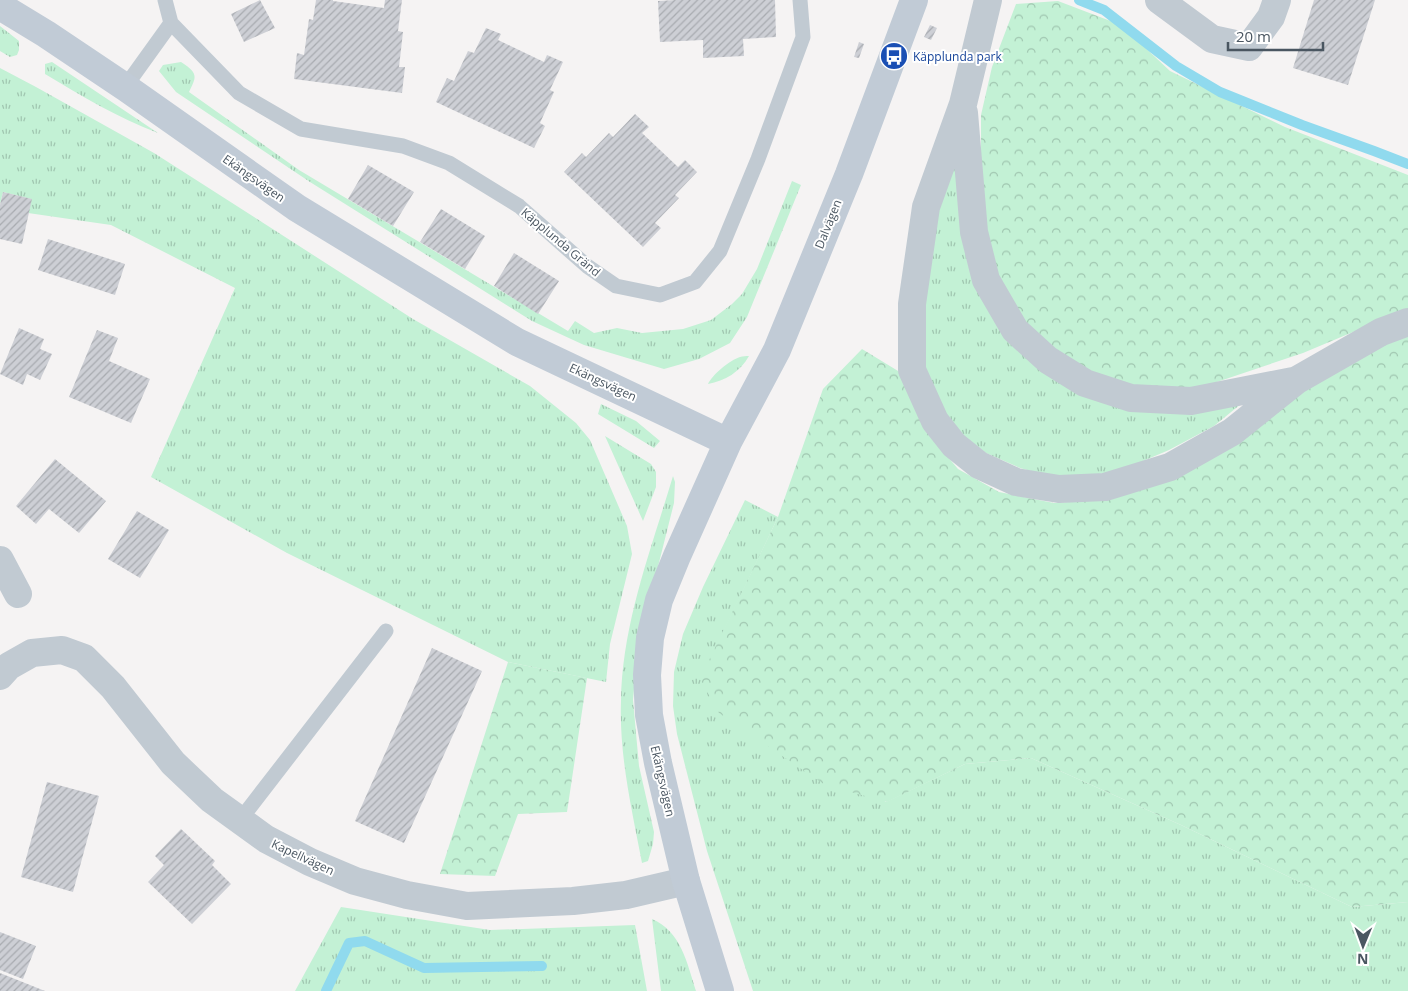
<svg xmlns="http://www.w3.org/2000/svg" width="1408" height="991" font-family="'Open Sans',sans-serif">
	<style>
		.grass { fill: url(#grass-tufts) }
		.forest { fill: url(#forest-crowns) }
		.lines { fill: none; stroke-linecap: round; stroke-linejoin: round }
		.stream { stroke: #90daee; stroke-width: 10 }
		.building { fill: url(#building-hatch) }
		.lane { stroke: #c1cad2; stroke-width: 15 }
		.street { stroke: #c1cad2; stroke-width: 28 }
		.secondary { stroke: #c1cbd6; stroke-width: 28 }
		.labels { text-anchor: middle; dominant-baseline: central; stroke-width: 4; stroke-linejoin: round; paint-order: stroke }
		.transit-label { font-size: 12px; fill: #164399; stroke: #fff; text-anchor: start }
		.street-label { font-size: 12px; fill: #4a5661; stroke: #fff }
	</style>
	<defs>
		<pattern id="grass-tufts" width="24" height="20" patternUnits="userSpaceOnUse" patternTransform="scale(1.25)"><rect width="24" height="20" fill="#c3f1d5"/><path d="M3 7l-1-3M5 7V3M7 7l1-3M15 17l-1-3M17 17v-4M19 17l1-3" fill="none" stroke="#a0c6b0"/></pattern>
		<pattern id="forest-crowns" width="20" height="18" patternUnits="userSpaceOnUse" patternTransform="scale(1.25)"><rect width="20" height="18" fill="#c3f1d5"/><path d="M2 6a3 3 0 1 1 6 0M12 15a3 3 0 1 1 6 0" fill="none" stroke="#a0c6b0"/></pattern>
		<pattern id="building-hatch" width="6" height="6" patternUnits="userSpaceOnUse" patternTransform="scale(1.25)"><rect width="6" height="6" fill="#cdcfd5"/><path d="M-1 1l2-2M0 6l6-6M5 7l2-2" fill="none" stroke="#a8abb0"/></pattern>
	</defs>
	<rect width="100%" height="100%" fill="#f5f3f3"/>
	<!-- grass -->
	<path class="grass" d="M0,26l19,15v9l-2,5 -7,2 -10,-6z
		M52,62l106,71c-40,-15 -76,-37 -113,-59v-10z
		M181,62c17,11 16,14 8,30l110,78 269,161 7,-10 19,12 23,-5 25,5 41,-4 28,-9 21,-16 10,-10 15,-25 35,-88 9,4 -54,132 -17,26 -31,16 -35,10 -80,-24 -52,-24 -222,-139 -134,-90 -17,-21 4,-6z
		M0,68l36,19 118,66 259,166 117,67 46,37 14,17 37,86 5,28 -22,90 -4,38 -98,-20 -221,-109 -136,-76 84,-189 -124,-63 -83,-12 3,-14 -28,-7 -3,12z
		M958,139l8,109 281,151 -33,27 -45,24 -47,20 -40,7 -33,-1 -29,-8 -34,-15 -34,-26 -23,-42 -8,-44 13,-107 13,-60z
		M749,356c-9,16 -24,25 -41,28 4,-9 22,-24 32,-27 3,-1 6,-1 9,-1z
		M601,404l35,17 24,20 -6,7 -56,-34z
		M605,436l46,28 5,8v15l-13,34z
		M673,476l2,6 -1,21 -36,143 -5,54 6,66 15,66 -1,12 -5,17 -6,2c-10,-53 -23,-107 -21,-162 1,-77 30,-151 52,-225z
		M745,500l33,17 -77,162 185,123 79,-38 66,-6 150,67 171,82 56,-5v89h-655l-46,-140 -30,-117 -4,-28 1,-34 9,-38 20,-47z
		M341,907l149,23 145,-5 12,66h-352z
		M652,919c29,12 35,44 44,72h-35z"/>
	<!-- forest -->
	<path class="forest" d="M1058,1l63,24 49,46 115,56 123,48v134l-105,44 -104,35 -47,4 -46,-13 -50,-27 -29,-24 -23,-35 -17,-50 -6,-54v-74l11,-48 24,-63z
		M1408,332v570l-56,5 -171,-82 -150,-67 -66,6 -78,38 -62,-17 -106,-72 -19,-34 78,-162 45,-128 39,-40 41,25 23,57 32,38 41,23 55,11 59,-4z
		M508,662l79,16 -20,134 -49,2 -23,62 -55,-2z"/>
	<g class="lines">
		<!-- stream -->
		<path class="stream" d="M1079,0l25,10 72,56 44,26 82,33 72,26 34,13
			M326,991l23,-48 16,-2 59,27 118,-2"/>
	</g>
	<!-- building -->
	<path class="building" d="M260,0l15,28 -31,14 -13,-28z
		M316,0h17v1l51,7 1,-8h17l-4,31 5,1 -4,35h6l-3,26 -108,-14 3,-26 7,2 5,-36 4,1z
		M676,0h99l1,37 -33,2 1,17 -41,2v-18l-43,2 -2,-41z
		M1314,0h61l-27,85 -55,-17z
		M930,25l7,3 -6,12 -7,-3z
		M486,28l15,6 -3,6 46,22 3,-7 16,7 -13,28 4,2 -14,31 5,3 -11,22 -98,-46 11,-24 7,3 14,-30 6,2z
		M859,42l5,2 -5,14 -5,-1z
		M635,114l14,13 -7,6 36,34 7,-7 12,12 -22,23 4,3 -24,25 6,5 -18,19 -79,-75 18,-19 4,4 23,-24 4,4z
		M368,165l46,27 -21,34 -45,-27z
		M3,192l29,7 -10,45 -22,-5v-34z
		M441,209l44,27 -20,33 -45,-27z
		M48,239l77,25 -10,31 -77,-25z
		M514,253l45,28 -21,33 -44,-28z
		M19,328l25,11 -4,10 12,5 -12,26 -13,-6 -4,11 -23,-11z
		M97,330l21,8 -9,23 41,18 -19,44 -62,-26z
		M55,459l51,42 -27,32 -30,-24 -13,15 -20,-18z
		M137,511l32,19 -29,48 -32,-19z
		M432,648l50,23 -78,172 -49,-22z
		M47,782l52,14 -26,96 -52,-15z
		M181,829l34,32 -3,4 19,19 -39,40 -44,-42 16,-17 -9,-9z
		M0,932l36,14 -13,33 -23,-9z
		M0,973l45,18h-45z"/>
	<g class="lines">
		<!-- lane -->
		<path class="lane" d="M165,0l6,23
			M125,87l46,-64 68,70 62,36 102,17 46,17 70,43 68,60 29,20 44,9 35,-13 25,-31 38,-92 45,-122 -3,-37
			M240,820l146,-189"/>
		<!-- street -->
		<path class="street" d="M988,0l-25,104 -37,103 -14,97v66l23,51 19,24 25,20 37,17 43,7 46,-2 65,-20 62,-35 65,-52 84,-48 27,-10
			M1159,0l53,39 37,8 22,-30 6,-17
			M964,113l10,119 12,48 29,50 33,30 37,23 46,15 60,3 102,-20
			M0,560l18,34
			M0,676l9,-10 23,-13 30,-3 22,8 29,29 60,76 39,37 54,39 44,23 45,19 52,14 60,11 106,-5 53,-6 60,-14"/>
		<!-- secondary -->
		<path class="secondary" d="M0,6l46,28 79,53 172,121 220,134 211,100
			M720,991l-34,-110 -28,-118 -9,-48 -2,-40 3,-37 9,-38 18,-44 51,-114 49,-92 72,-176 65,-174"/>
	</g>
	<!-- icons -->
	<defs>
		<symbol id="bus-disc" viewBox="-11 -11 22 22"><circle r="9.5" fill="#1a4fb4" stroke="#fff"/><path d="M-5-6H5V4H4V6H2V4H-2V6H-4V4H-5ZM-3.5-4V0h7V-4ZM-3.5 1.2v1.5H-2V1.2ZM2 1.2v1.5H3.5V1.2Z" fill="#fff"/></symbol>
	</defs>
	<g fill-rule="evenodd">
		<use href="#bus-disc" x="878" y="40" width="32" height="32"/>
	</g>
	<g class="labels">
		<!-- transit labels -->
		<g class="transit-label">
			<text x="913" y="56">Käpplunda park</text>
		</g>
		<!-- street labels -->
		<g class="street-label">
			<text transform="translate(254 178) rotate(35)">Ekängsvägen</text>
			<text transform="translate(828 224) rotate(-68)">Dalvägen</text>
			<text transform="translate(561 242) rotate(40)">Käpplunda Gränd</text>
			<text transform="translate(603 382) rotate(25)">Ekängsvägen</text>
			<text transform="translate(663 781) rotate(77)">Ekängsvägen</text>
			<text transform="translate(303 857) rotate(25)">Kapellvägen</text>
		</g>
	</g>
	<!-- north arrow -->
	<g transform="translate(1363 946) rotate(181)" stroke="#ffffff" stroke-width="4" paint-order="stroke">
	<path d="M0-4L9 19L0 12L-9 19Z" fill="#4a5661"/>
	<text y="-8" font-size="14" font-weight="bold" text-anchor="middle" fill="#4a5661">N</text>
	</g>
	<!-- scale -->
	<path d="M1228 42v8h95v-8" fill="none" stroke="#4a5661" stroke-width="2.5"/>
	<text x="1236" y="42" font-size="15" fill="#4a5661" stroke="#ffffff" stroke-width="4" paint-order="stroke">20 m</text>
</svg>
